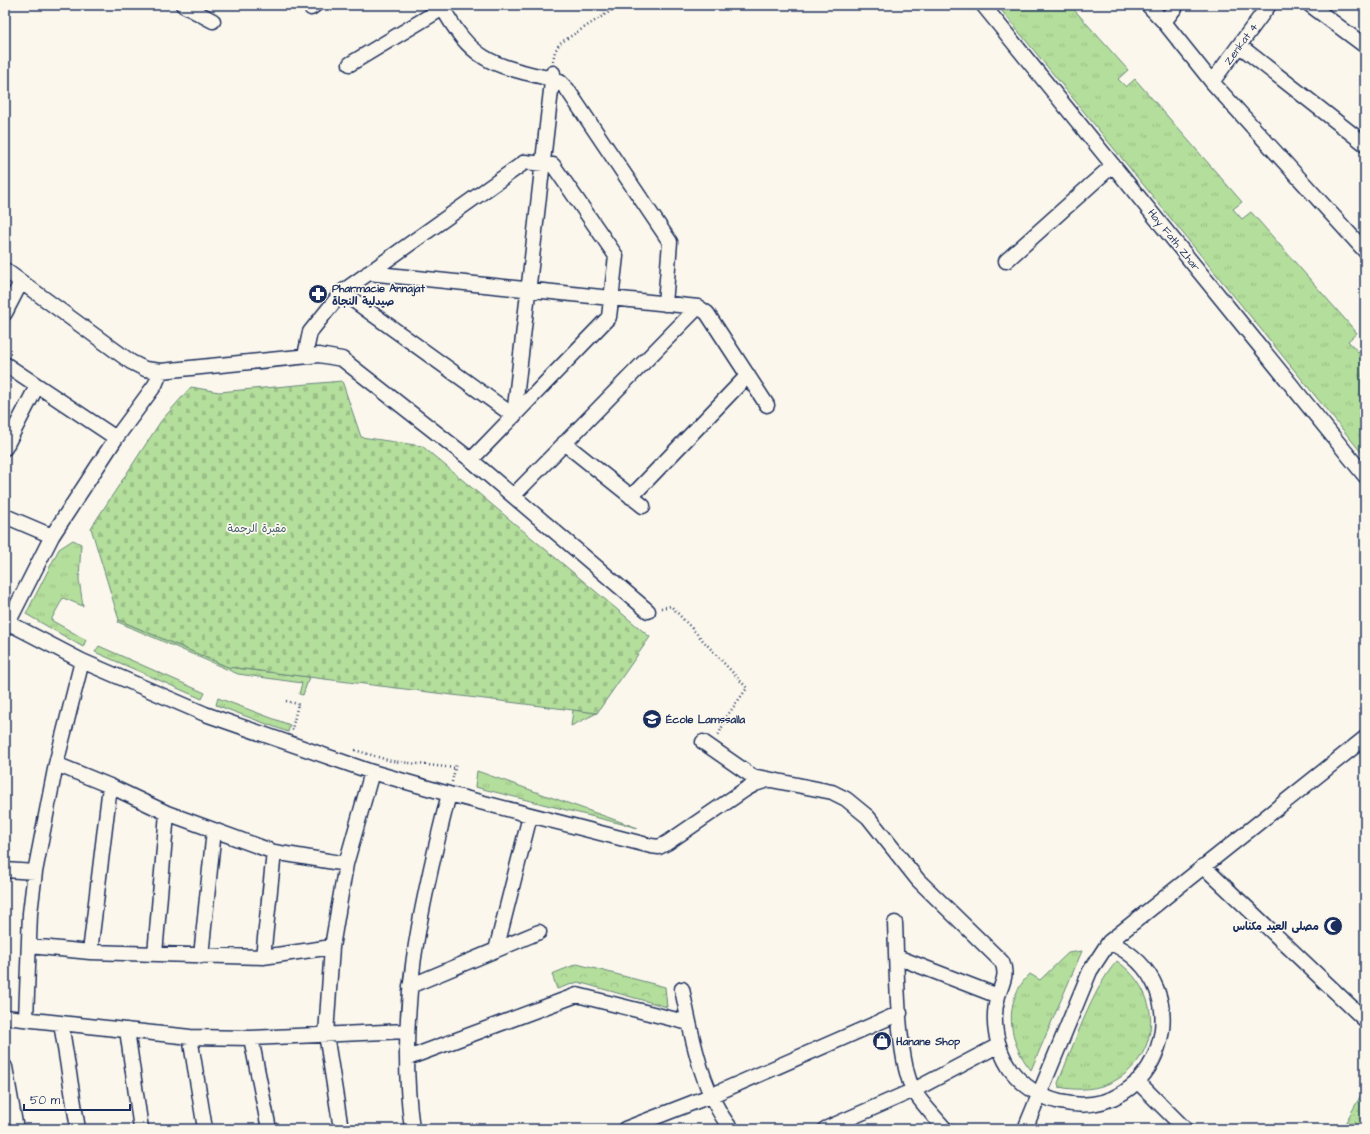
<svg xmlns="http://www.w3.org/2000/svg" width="1370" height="1134" font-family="'Architects Daughter','Playpen Sans Arabic',sans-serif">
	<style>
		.grass { fill: url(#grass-tufts); stroke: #68867c }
		.cemetery { fill: url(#cemetery-stones); stroke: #68867c }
		.park { fill: url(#park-crowns); stroke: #68867c }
		.garden { fill: url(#garden-dots); stroke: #68867c }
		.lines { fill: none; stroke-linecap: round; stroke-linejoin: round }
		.minor-casing { stroke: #1b2f5e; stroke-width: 17 }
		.path { stroke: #1b2f5e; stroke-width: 2.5; stroke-dasharray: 1 3; stroke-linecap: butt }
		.minor { stroke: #fbf7ec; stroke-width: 14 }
		.labels { text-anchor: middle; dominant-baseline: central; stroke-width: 3.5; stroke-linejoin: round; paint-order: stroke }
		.street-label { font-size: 11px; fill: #1b2f5e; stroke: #fbf7ec }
		.poi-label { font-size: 11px; font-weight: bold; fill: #1b2f5e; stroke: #fbf7ec; text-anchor: start }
		.park-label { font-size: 11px; fill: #415b6d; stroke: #fbf7ec }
	</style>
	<defs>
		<pattern id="grass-tufts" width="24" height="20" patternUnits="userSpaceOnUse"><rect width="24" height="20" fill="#b4de9b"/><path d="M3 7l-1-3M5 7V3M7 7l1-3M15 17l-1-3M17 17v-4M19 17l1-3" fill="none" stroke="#9abf88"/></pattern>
		<pattern id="cemetery-stones" width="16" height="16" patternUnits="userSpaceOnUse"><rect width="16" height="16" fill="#b4de9b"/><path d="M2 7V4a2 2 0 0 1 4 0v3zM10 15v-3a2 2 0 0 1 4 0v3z" fill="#9abf88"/></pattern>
		<pattern id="park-crowns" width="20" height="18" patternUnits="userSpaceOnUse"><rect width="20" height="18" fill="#b4de9b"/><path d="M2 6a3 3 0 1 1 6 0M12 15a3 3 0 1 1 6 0" fill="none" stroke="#9abf88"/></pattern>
		<pattern id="garden-dots" width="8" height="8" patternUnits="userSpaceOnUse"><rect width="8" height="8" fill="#b4de9b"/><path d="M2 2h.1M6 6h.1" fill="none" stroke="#9abf88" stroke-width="1.8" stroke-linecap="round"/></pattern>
	</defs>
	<rect width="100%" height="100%" fill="#fbf7ec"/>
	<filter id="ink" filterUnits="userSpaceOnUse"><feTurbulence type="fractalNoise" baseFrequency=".025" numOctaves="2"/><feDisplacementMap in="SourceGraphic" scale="8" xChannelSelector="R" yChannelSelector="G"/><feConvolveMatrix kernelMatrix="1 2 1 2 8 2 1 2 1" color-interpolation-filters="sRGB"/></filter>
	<g filter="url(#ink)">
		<!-- grass -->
		<path class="grass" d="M997,5h73l58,65 -10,9 8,8 9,-8 107,123 -9,7 9,10 9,-7 106,121 -9,8 10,11 7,-6v111z
			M73,540l8,4 -2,35 4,27 -20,-8 -12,22 35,20 -3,7 -57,-33 33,-65z
			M119,620l109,47 81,10 -6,18 -4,-1 3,-11 -64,-9 -120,-52z
			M99,646l106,47 -3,6 -107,-47z
			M218,698l72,27 -2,7 -72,-27z
			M573,710l24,3 -26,13z
			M477,771l161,57 -163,-41z
			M1082,951l-51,119c-23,-27 -29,-70 -1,-96l10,6 28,-27z
			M1117,961c68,49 25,144 -58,126l-1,-4c15,-36 34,-94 59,-122z"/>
		<!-- cemetery -->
		<path class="cemetery" d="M342,381l19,56 61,9 228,191 -53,76 -369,-46 -109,-47 -28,-92 70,-107 30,-34 28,5z"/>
		<!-- park -->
		<path class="park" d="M577,964l88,23 2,20 -89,-25 -21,7 -5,-15z"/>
		<!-- garden -->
		<path class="garden" d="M1365,1088v41h-23z"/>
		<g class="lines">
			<defs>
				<path id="minor" d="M183,5l30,16
					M441,5c31,57 51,60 111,74l8,3 7,7 103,153 -5,62
					M983,5l382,471
					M1148,5l16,17 48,60 153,169
					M1310,5l55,41
					M311,8l4,-3
					M1164,22l13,-17
					M1240,46l125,98
					M350,64l93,-56
					M1212,82l57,-77
					M1006,261l107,-96
					M5,270l126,92 14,7 16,2 158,-16 23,4 129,101 177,151
					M368,273l330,34 9,6 60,92
					M342,292l172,124 39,-343
					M5,313l16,-31
					M305,356l5,-24 32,-40 183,-130 28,3 63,91 -7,61 -138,143
					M5,364l111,74
					M564,443l79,63
					M5,448l32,-62
					M513,496l185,-189
					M631,497l117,-122
					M5,516l47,20
					M5,621l77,40 123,53 167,58 77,22 202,52 8,1 8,-4 79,-54 9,-5 13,-4
					M5,629l47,-93 64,-98 39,-53 6,-14
					M703,742l49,34 80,16 14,7 22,18 50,63 84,82c6,13 0,21 -4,34 -7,24 -2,52 12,73 12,16 30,28 50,33 98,23 147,-116 49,-160
					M56,764l54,22 57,27 107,39 72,12
					M1203,866l162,154
					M5,870l30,2
					M895,923c2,39 1,138 19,168 8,13 21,26 31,38
					M30,946l60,6 173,5 69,-10
					M496,950l34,-134
					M90,952l20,-166
					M155,954l12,-141
					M201,956l13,-126
					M263,957l11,-105
					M897,957l101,39
					M410,986l129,-54
					M682,989c10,48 19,101 49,140
					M5,1017l185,20 61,1 156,-7
					M26,1019l4,-106 5,-41 21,-108 26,-103
					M61,1023l17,106
					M127,1030l14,99
					M190,1037l15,92
					M251,1038l18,91
					M408,1058l169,-63 112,28
					M5,1067l11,62
					M1137,1081l48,48
					M341,1129l-15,-95 6,-87 14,-83 26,-92
					M412,1129c-16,-117 8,-222 37,-335
					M625,1129l85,-33 190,-83
					M825,1129l89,-39 85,-45
					M1025,1129l65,-158 19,-29 256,-204"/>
			</defs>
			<!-- minor casing -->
			<use href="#minor" class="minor-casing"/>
			<!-- path -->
			<path class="path" d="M553,61l2,-10 5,-8 60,-38
				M661,608l10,-2 76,82 -20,28 -9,20
				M286,701l15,4
				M293,730l-1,-1 6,-25
				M355,750l36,11 64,7
				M452,782l4,-18"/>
			<!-- minor -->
			<use href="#minor" class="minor"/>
		</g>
	</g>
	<!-- icons -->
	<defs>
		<symbol id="pharmacy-disc" viewBox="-11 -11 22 22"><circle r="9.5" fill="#1b2f5e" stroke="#fbf7ec"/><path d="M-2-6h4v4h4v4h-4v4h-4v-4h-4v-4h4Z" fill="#fff"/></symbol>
		<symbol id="school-disc" viewBox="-11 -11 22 22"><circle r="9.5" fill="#1b2f5e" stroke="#fbf7ec"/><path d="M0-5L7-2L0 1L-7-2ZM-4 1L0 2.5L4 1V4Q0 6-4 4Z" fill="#fff"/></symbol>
		<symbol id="mosque-disc" viewBox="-11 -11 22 22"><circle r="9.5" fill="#1b2f5e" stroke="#fbf7ec"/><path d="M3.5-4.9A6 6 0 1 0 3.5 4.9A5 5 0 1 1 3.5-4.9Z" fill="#fff"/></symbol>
		<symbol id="shop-disc" viewBox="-11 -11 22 22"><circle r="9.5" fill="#1b2f5e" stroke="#fbf7ec"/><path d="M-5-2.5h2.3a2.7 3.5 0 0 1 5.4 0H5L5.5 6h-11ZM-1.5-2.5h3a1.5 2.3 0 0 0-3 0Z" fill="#fff"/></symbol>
	</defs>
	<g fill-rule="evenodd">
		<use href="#pharmacy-disc" x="307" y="283" width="22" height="22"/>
		<use href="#school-disc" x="641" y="708" width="22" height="22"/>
		<use href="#mosque-disc" x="1322" y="915" width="22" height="22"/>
		<use href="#shop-disc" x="871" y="1030" width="22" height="22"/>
	</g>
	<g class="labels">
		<!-- street labels -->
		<g class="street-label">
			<text transform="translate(1241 44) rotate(-54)">Zenkat 4</text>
			<text transform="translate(1174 240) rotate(51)">Hay Fath Zhar</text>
		</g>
		<!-- poi labels -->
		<g class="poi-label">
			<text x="332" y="288">Pharmacie Annajat<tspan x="332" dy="13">صيدلية النجاة</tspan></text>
			<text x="666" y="719">École Lamssalla</text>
			<text x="1319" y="926" text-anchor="end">مصلى العيد مكناس</text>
			<text x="896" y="1041">Hanane Shop</text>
		</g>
		<!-- park labels -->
		<g class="park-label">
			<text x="257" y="528">مقبرة الرحمة</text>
		</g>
	</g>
	<!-- margin -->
	<rect width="1370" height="1134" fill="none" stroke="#fbf7ec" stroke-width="20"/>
	<rect x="10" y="10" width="1350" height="1114" fill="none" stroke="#1b2f5e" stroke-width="1.5" filter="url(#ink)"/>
	<!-- scale -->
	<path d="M24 1104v6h106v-6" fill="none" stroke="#1b2f5e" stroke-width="2"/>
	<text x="30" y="1104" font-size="12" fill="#1b2f5e" stroke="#fbf7ec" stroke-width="3" paint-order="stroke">50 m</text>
</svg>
